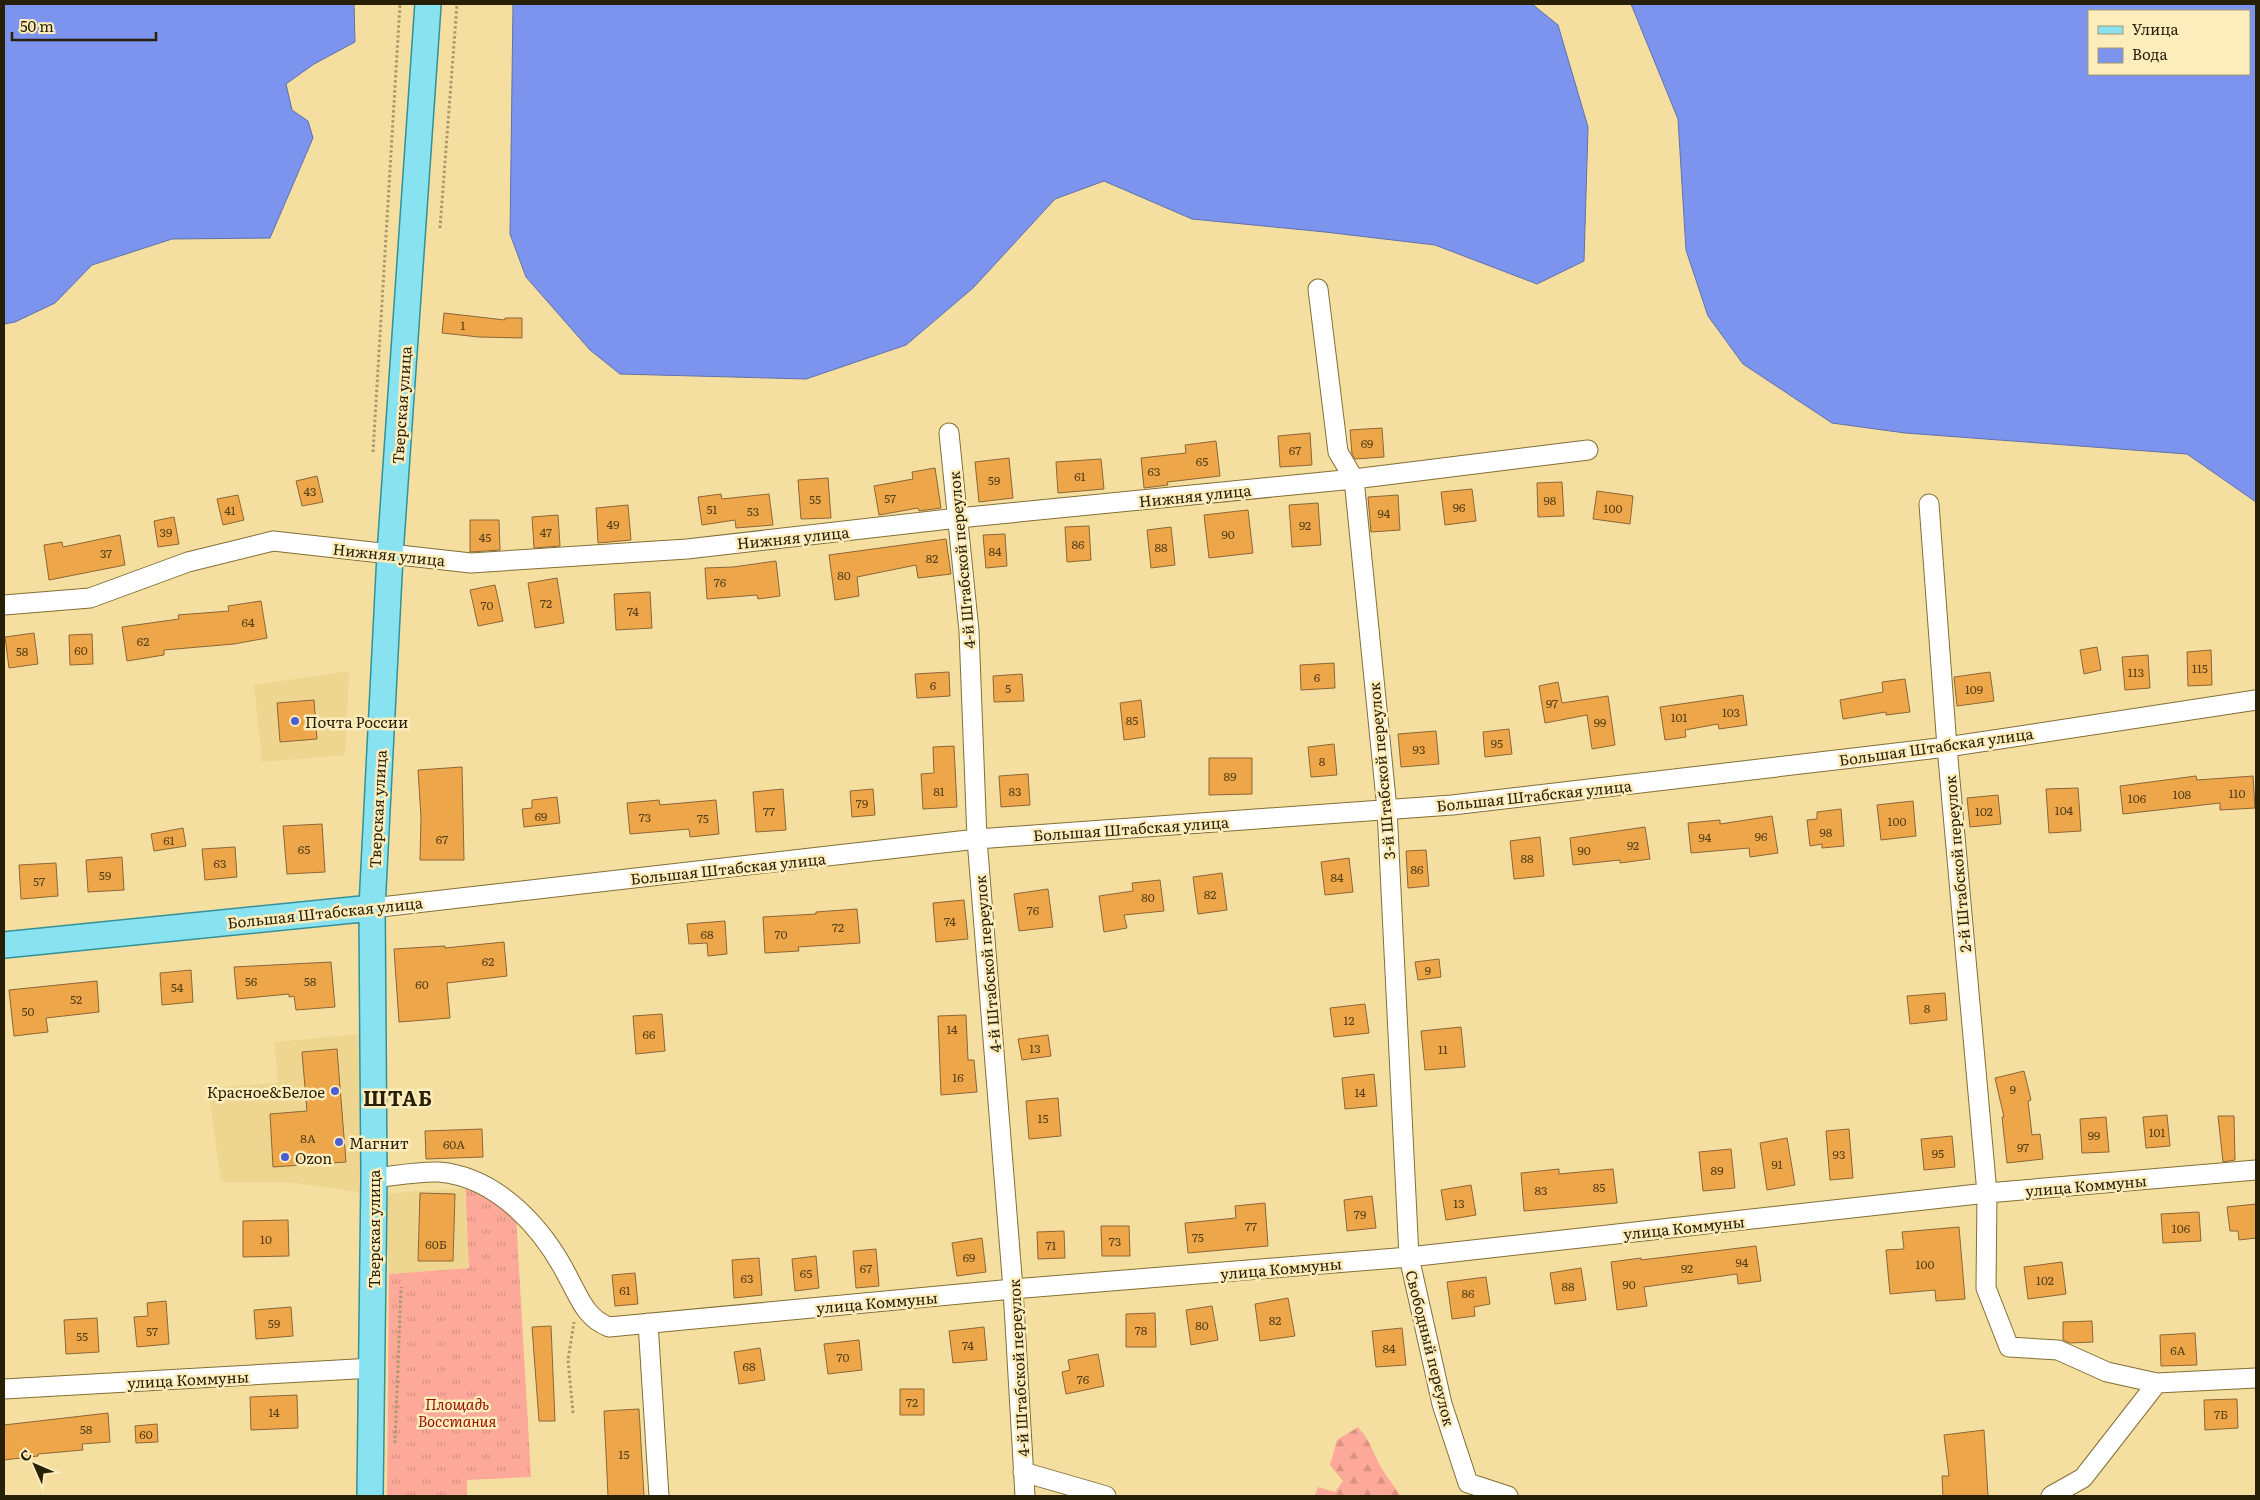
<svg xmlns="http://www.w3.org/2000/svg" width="2260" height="1500" font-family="Literata,serif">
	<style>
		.built { fill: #eed690 }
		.grass { fill: url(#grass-tufts) }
		.forest { fill: url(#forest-firs) }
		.water { fill: #7c94ee; stroke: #6271a8; fill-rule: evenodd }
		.building { fill: #eda74a; stroke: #8d6636 }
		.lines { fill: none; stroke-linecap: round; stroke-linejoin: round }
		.minor-casing { stroke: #836f34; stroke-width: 21 }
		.major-casing { stroke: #349198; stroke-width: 28 }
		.path { stroke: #aa9969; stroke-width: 3; stroke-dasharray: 2.5 2.5; stroke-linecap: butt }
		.minor { stroke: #fff; stroke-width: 19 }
		.major { stroke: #89e2f0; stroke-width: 25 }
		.poi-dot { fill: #4a5fd3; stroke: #fdecbc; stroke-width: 2 }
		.labels { text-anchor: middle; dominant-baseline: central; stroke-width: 5; stroke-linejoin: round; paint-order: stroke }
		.number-label { font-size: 12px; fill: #584117 }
		.street-label { font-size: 15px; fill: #271f06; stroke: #fdecbc }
		.poi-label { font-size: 15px; fill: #271f06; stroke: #fdecbc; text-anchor: start }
		.park-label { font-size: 15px; font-style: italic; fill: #951100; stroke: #fdecbc }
		.district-label { font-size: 20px; font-weight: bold; letter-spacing: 1px; fill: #271f06; stroke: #fdecbc }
	</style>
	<defs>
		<pattern id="grass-tufts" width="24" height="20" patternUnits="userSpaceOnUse" patternTransform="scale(1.25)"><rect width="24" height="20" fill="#fda999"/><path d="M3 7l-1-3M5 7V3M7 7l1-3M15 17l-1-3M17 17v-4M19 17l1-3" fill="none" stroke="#d99182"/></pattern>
		<pattern id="forest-firs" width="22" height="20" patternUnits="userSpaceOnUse" patternTransform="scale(1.25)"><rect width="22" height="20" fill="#fda999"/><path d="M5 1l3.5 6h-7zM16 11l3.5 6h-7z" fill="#d99182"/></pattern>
	</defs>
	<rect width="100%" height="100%" fill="#f4dfa1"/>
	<!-- built -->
	<path class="built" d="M349,671l-4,84 -83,7 -8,-77z
		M360,1034l5,159 -77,-11h-67l-13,-94 70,-5 -4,-41z
		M464,1188l6,80 -81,6 -6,-80z"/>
	<!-- grass -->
	<path class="grass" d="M465,1183l51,33 15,261 -64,3v16h-80l2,-222 80,-6z"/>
	<!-- forest -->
	<path class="forest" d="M1358,1427c12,13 16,28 24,42 6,10 13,17 18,27h-85l3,-9 17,5 8,-11 -13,-16 7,-25z"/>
	<!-- water -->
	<path class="water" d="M4,4h350l1,38 -41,22 -28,20 6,26 16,11 5,17 -43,100 -98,1 -80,26 -37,38 -40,19 -11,2z
		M513,4h1019l26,21 30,102 -4,134 -47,23 -102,-39 -110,-13 -133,-13 -88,-38 -49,18 -82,89 -67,57 -100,34 -186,-5 -30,-24 -64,-73 -16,-43z
		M1631,4h625v498l-69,-48 -282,-21 -73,-10 -89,-59 -35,-48 -22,-66 -8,-131zM2089,11h160v63h-160z"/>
	<!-- building -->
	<path class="building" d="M444,313l61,7v-2h17v20l-43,-1 -37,-4z
		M1382,428l2,29 -29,2 -3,-5 -2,-24z
		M1310,433l2,32 -32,2 -2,-31z
		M1216,441l4,35 -53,6 1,3 -24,3 -3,-30 45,-5 -1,-8z
		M1009,458l4,40 -34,4 -4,-40z
		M1101,459l3,30 -46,4 -2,-31z
		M935,468l6,40 -22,3 -1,-3 -39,7 -5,-29 39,-7 -1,-7z
		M317,476l6,26 -21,4 -6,-25z
		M828,478l3,40 -30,1 -3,-39z
		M1562,482l2,34 -26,1 -1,-34z
		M1472,489l4,32 -31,4 -4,-33z
		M1597,491l36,5 -3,28 -37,-5z
		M721,494l1,5 47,-5 4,31 -37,3 -1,-8 -33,5 -4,-28z
		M238,495l6,25 -21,5 -6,-26z
		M1398,495l2,35 -29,2 -3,-35z
		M1318,503l3,42 -29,2 -3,-42z
		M628,505l3,35 -33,3 -2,-35z
		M1248,510l5,43 -44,5 -5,-43z
		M558,515l2,31 -26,2 -2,-31z
		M174,517l5,27 -21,3 -4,-26z
		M470,520h29l1,30 -30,2z
		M1089,526l2,34 -24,2 -2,-35z
		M1171,527l4,38 -24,3 -4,-38z
		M1005,534l2,32 -21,2 -3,-33z
		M120,535l5,30 -76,15 -5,-35 18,-3 1,5z
		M946,539l5,35 -33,4 -2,-13 -59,12 2,19 -24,4 -6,-45z
		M776,561l4,35 -22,3 -1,-4 -50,4 -2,-31 28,-1z
		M557,578l7,45 -29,5 -7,-45z
		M495,585l8,36 -25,5 -8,-36z
		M650,592l2,36 -36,2 -2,-36z
		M261,601l6,37 -33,6 -70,6v5l-37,6 -5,-34 57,-8 -1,-4 51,-4 -1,-5z
		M34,633l4,31 -29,4 -4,-31z
		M92,634l1,30 -23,1 -1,-30z
		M2097,647l4,23 -17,4 -4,-24z
		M2211,650l1,35 -24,1 -1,-34z
		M2148,655l2,33 -25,2 -3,-33z
		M1334,663l1,25 -34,2 -1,-25z
		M949,672l1,24 -33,2 -2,-24z
		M1990,672l4,29 -37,5 -3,-29z
		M1022,674l2,27 -30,1 -1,-26z
		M1905,679l5,33 -24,3v-3l-43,7 -3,-19 43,-8 -1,-10z
		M1558,682l4,21 46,-7 7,49 -23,4 -5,-34 -42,8 -6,-37z
		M1743,695l4,30 -28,4 -1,-5 -33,6 1,7 -21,3 -5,-33z
		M314,700l3,39 -37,3 -3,-39z
		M1141,700l4,37 -21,3 -4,-37z
		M1509,729l3,25 -27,3 -2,-25z
		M1436,731l3,33 -38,3 -3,-33z
		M1334,744l3,31 -26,2 -3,-30z
		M954,746l3,61 -34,2 -2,-35 13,-1 -1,-26z
		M1209,758h43v36l-43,1z
		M462,767l2,93h-44l1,-43 -3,-47z
		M1028,774l2,31 -29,2 -2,-31z
		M2196,776l1,4 56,-4 2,32 -35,2v-7l-97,11 -3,-28z
		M2078,788l3,43 -32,2 -3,-44z
		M783,789l3,41 -30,2 -3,-40z
		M873,789l2,26 -23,2 -2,-26z
		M1998,795l3,29 -31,3 -3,-29z
		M557,797l3,26 -36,4 -2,-18 10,-1v-8z
		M659,800l1,5 56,-5 3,34 -29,3 -1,-8 -59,5 -3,-31z
		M1913,801l3,35 -35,4 -4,-35z
		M1841,809l3,37 -22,2v-4l-12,2 -3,-26 10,-1v-7z
		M1772,816l6,37 -28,4 -1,-9 -58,5 -3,-30 32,-3v4z
		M322,824l3,48 -38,2 -4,-48z
		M1645,827l5,32 -30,4v-3l-47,5 -3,-27z
		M183,828l3,18 -32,5 -3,-17z
		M1540,837l4,39 -30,3 -4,-38z
		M235,847l2,30 -32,3 -3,-31z
		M1426,850l3,36 -21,2 -2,-37z
		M122,857l2,33 -36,2 -2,-32z
		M1349,858l4,34 -28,3 -4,-33z
		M56,863l2,33 -37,3 -2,-34z
		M1222,873l5,37 -29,4 -5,-37z
		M1160,880l4,31 -40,4 3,13 -23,4 -5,-36 34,-5 -1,-8z
		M1048,889l5,38 -34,4 -5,-37z
		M964,900l4,39 -32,3 -3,-39z
		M857,909l3,34 -62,4 1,4 -34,2 -2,-36 53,-3v-2z
		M725,921l2,33 -19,2 -1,-13 -18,1 -2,-20z
		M504,942l3,34 -60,7 3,35 -51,4 -5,-73 51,-3v2z
		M1439,959l2,18 -23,3 -3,-18z
		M331,962l4,45 -39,3 -2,-14 -5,1v-3l-52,5 -3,-32z
		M191,970l2,32 -31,3 -2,-32z
		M97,981l2,31 -53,6 2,14 -34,4 -5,-46z
		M1945,993l2,27 -37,4 -3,-28z
		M1365,1004l4,29 -35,4 -4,-29z
		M662,1014l3,37 -29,3 -3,-38z
		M966,1015l2,45h6l3,32 -36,3 -3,-79z
		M1461,1027l4,40 -40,3 -4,-39z
		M1048,1035l3,21 -29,4 -4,-21z
		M337,1049l9,113 -73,5 -3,-53 37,-3 -5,-59z
		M2024,1071l7,29 -3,1 4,34 8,-1 3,25 -36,4 -5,-46h2l-9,-39z
		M1374,1074l3,32 -32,3 -3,-31z
		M1058,1098l3,38 -32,3 -3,-38z
		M2167,1115l3,31 -24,2 -3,-31z
		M2218,1116h16l1,44 -12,2z
		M2106,1117l3,35 -27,1 -2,-34z
		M482,1129l1,28 -57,2 -1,-28z
		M1849,1129l4,49 -23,2 -4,-49z
		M1952,1136l3,31 -31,3 -3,-31z
		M1787,1138l8,47 -28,5 -7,-47z
		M1731,1149l4,39 -32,3 -4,-39z
		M1559,1169v5l54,-5 4,34 -93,8 -3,-38z
		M1471,1185l5,30 -30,5 -5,-30z
		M420,1193l35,1 -2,67h-35z
		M1372,1196l4,32 -29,3 -3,-31z
		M1265,1203l3,43 -80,7 -3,-30 51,-5 -1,-12z
		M2256,1204v34l-17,2 -1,-9h-8l-3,-24z
		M2199,1212l2,29 -38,2 -2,-29z
		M288,1220l1,36 -46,1v-36z
		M1101,1226h28l1,30h-28z
		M1959,1227l6,72 -29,2 -1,-11 -45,4 -4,-44 18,-1 -2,-17z
		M1064,1231l1,27 -27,1 -1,-27z
		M982,1238l4,34 -29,4 -5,-33z
		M1756,1246l5,35 -23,3 -1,-10 -93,13 3,19 -30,4 -6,-48 30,-4v2z
		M876,1249l3,37 -23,2 -3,-37z
		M816,1256l3,32 -24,3 -3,-32z
		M759,1258l3,37 -28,3 -2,-38z
		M2062,1262l4,32 -38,5 -4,-32z
		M1581,1268l5,32 -31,4 -5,-31z
		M635,1273l3,31 -23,2 -3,-31z
		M1486,1277l4,27 -16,3 1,9 -23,3 -5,-37z
		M1288,1298l7,38 -35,5 -5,-37z
		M166,1301l3,43 -32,3 -3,-30 14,-1 -1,-13z
		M1212,1306l6,34 -27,5 -5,-35z
		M291,1307l2,29 -37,3 -2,-29z
		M1155,1313l1,34h-30v-33z
		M97,1318l2,34 -33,2 -2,-34z
		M2092,1321l1,21 -23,1 -7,-3v-18z
		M551,1326l4,95h-16l-7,-94z
		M984,1327l3,33 -34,3 -4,-32z
		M1402,1328l4,37 -30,2 -4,-36z
		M2195,1333l2,32 -36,1 -1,-31z
		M859,1340l3,30 -34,4 -4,-30z
		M760,1348l5,32 -26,4 -5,-32z
		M1098,1354l6,32 -38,8 -4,-22 8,-2 -2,-10z
		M900,1389h24v26h-24z
		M297,1395l1,33 -47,2 -1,-33z
		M2237,1399l1,29 -33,2 -1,-30z
		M639,1409l5,87h-36l-4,-85z
		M108,1413l2,29 -28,2 1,6 -45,4v2l-34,4v-35z
		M157,1424l1,18 -22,1 -1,-17z
		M1984,1430l4,66h-45l-1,-20h7l-5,-41z"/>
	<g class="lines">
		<defs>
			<path id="minor" d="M1318,289l20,163 16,27 33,330 22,448 33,147 26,79 40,13
				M949,433l20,198 8,208 36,450 12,207
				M1929,504l18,243 40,446 -1,95 23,59 49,3 49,22 50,11 99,-5
				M4,605l86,-7 98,-36 85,-21 198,22 216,-14 271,-31 396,-39 234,-29
				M372,908l605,-69 475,-34 495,-58 309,-47
				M374,1178c20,-2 44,-7 65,-6 59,5 105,57 130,107 11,20 17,39 40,48l404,-38 396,-32 578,-64 269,-23
				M648,1323l11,173
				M4,1389l369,-21
				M1023,1472l83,24
				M2051,1496l32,-18 74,-95"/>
			<path id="major" d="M4,945l368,-37
				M370,1496l4,-318 -2,-270 18,-353 38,-551"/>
		</defs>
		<!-- minor casing -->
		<use href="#minor" class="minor-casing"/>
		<!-- major casing -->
		<use href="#major" class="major-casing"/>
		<!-- path -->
		<path class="path" d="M440,228l17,-224
			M373,452l27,-448
			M573,1413l-5,-53 6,-38
			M395,1443l6,-156"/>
		<!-- minor -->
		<use href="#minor" class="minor"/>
		<!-- major -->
		<use href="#major" class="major"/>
	</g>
	<!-- markers -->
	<g class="poi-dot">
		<circle cx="295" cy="721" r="5"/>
		<circle cx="335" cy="1091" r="5"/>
		<circle cx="339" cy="1142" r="5"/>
		<circle cx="285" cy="1157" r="5"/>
	</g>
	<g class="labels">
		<!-- number labels -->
		<g class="number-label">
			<text x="463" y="325">1</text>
			<text x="1367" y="443">69</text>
			<text x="1295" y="450">67</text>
			<text x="1202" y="461">65</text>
			<text x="1154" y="471">63</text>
			<text x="1080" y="476">61</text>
			<text x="994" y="480">59</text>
			<text x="310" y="491">43</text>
			<text x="890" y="498">57</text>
			<text x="815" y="499">55</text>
			<text x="1550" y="500">98</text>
			<text x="1459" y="507">96</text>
			<text x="1613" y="508">100</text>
			<text x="712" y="509">51</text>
			<text x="230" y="510">41</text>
			<text x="753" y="511">53</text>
			<text x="1384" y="513">94</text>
			<text x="613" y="524">49</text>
			<text x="1305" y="525">92</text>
			<text x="166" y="532">39</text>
			<text x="546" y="532">47</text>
			<text x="1228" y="534">90</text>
			<text x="485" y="537">45</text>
			<text x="1078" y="544">86</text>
			<text x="1161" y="547">88</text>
			<text x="995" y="551">84</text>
			<text x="106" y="553">37</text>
			<text x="932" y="558">82</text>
			<text x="844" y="575">80</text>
			<text x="720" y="582">76</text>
			<text x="546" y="603">72</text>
			<text x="487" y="605">70</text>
			<text x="633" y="611">74</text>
			<text x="248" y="622">64</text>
			<text x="143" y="641">62</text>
			<text x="81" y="650">60</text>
			<text x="22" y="651">58</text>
			<text x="2200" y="668">115</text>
			<text x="2136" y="672">113</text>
			<text x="1317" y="677">6</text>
			<text x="933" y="685">6</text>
			<text x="1008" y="688">5</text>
			<text x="1974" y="689">109</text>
			<text x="1552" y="703">97</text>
			<text x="1731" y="712">103</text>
			<text x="1679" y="717">101</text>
			<text x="1132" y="720">85</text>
			<text x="1600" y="722">99</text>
			<text x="1497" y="743">95</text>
			<text x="1419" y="749">93</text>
			<text x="1322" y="761">8</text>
			<text x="1230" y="776">89</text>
			<text x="939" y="791">81</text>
			<text x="1015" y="791">83</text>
			<text x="2237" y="793">110</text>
			<text x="2182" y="794">108</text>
			<text x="2137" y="798">106</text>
			<text x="862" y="803">79</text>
			<text x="2064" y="810">104</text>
			<text x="769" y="811">77</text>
			<text x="1984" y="811">102</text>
			<text x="541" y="816">69</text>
			<text x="645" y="817">73</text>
			<text x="703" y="818">75</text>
			<text x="1897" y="821">100</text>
			<text x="1826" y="832">98</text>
			<text x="1761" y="836">96</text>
			<text x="1705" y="837">94</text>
			<text x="442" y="839">67</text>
			<text x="169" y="840">61</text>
			<text x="1633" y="845">92</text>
			<text x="304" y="849">65</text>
			<text x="1584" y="850">90</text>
			<text x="1527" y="858">88</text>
			<text x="220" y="863">63</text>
			<text x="1417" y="869">86</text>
			<text x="105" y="875">59</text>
			<text x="1337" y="877">84</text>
			<text x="39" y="881">57</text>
			<text x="1210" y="894">82</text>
			<text x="1148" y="897">80</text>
			<text x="1033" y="910">76</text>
			<text x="950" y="921">74</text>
			<text x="838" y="927">72</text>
			<text x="707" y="934">68</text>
			<text x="781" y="934">70</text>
			<text x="488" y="961">62</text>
			<text x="1428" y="970">9</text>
			<text x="251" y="981">56</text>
			<text x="310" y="981">58</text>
			<text x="422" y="984">60</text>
			<text x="177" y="987">54</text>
			<text x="76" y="999">52</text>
			<text x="1927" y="1008">8</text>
			<text x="28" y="1011">50</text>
			<text x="1349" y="1020">12</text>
			<text x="952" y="1029">14</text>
			<text x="649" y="1034">66</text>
			<text x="1035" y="1048">13</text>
			<text x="1443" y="1049">11</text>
			<text x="958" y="1077">16</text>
			<text x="2013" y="1089">9</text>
			<text x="1360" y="1092">14</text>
			<text x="1043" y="1118">15</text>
			<text x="2157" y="1132">101</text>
			<text x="2094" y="1135">99</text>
			<text x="308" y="1138">8А</text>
			<text x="454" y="1144">60А</text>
			<text x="2023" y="1147">97</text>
			<text x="1938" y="1153">95</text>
			<text x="1839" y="1154">93</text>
			<text x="1777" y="1164">91</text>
			<text x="1717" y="1170">89</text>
			<text x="1599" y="1187">85</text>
			<text x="1541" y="1190">83</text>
			<text x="1459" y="1203">13</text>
			<text x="1360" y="1214">79</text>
			<text x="1251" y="1226">77</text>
			<text x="2181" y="1228">106</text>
			<text x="1198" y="1237">75</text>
			<text x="266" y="1239">10</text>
			<text x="1115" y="1241">73</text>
			<text x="436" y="1244">60Б</text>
			<text x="1051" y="1245">71</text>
			<text x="969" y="1257">69</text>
			<text x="1742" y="1262">94</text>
			<text x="1925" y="1264">100</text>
			<text x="866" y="1268">67</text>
			<text x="1687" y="1268">92</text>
			<text x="806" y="1273">65</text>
			<text x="747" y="1278">63</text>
			<text x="2045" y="1280">102</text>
			<text x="1629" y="1284">90</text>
			<text x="1568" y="1286">88</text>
			<text x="625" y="1290">61</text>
			<text x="1468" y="1293">86</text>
			<text x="1275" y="1320">82</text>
			<text x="274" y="1323">59</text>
			<text x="1202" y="1325">80</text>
			<text x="1141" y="1330">78</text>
			<text x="152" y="1331">57</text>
			<text x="82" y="1336">55</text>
			<text x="968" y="1345">74</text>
			<text x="1389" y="1348">84</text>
			<text x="2178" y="1350">6А</text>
			<text x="843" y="1357">70</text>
			<text x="749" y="1366">68</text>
			<text x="1083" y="1379">76</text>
			<text x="912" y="1402">72</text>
			<text x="274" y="1412">14</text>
			<text x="2221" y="1414">7Б</text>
			<text x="86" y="1429">58</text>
			<text x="146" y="1434">60</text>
			<text x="624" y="1454">15</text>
		</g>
		<!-- street labels -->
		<g class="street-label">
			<text transform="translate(401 405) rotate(-86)">Тверская улица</text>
			<text transform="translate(1195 495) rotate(-6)">Нижняя улица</text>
			<text transform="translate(793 537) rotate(-6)">Нижняя улица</text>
			<text transform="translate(389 554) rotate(6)">Нижняя улица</text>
			<text transform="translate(961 560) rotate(-95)">4-й Штабской переулок</text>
			<text transform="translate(1936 746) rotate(-8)">Большая Штабская улица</text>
			<text transform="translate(1381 771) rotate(-95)">3-й Штабской переулок</text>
			<text transform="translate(1534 795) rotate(-6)">Большая Штабская улица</text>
			<text transform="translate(377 809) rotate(-87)">Тверская улица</text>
			<text transform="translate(1131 828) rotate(-4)">Большая Штабская улица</text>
			<text transform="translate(1957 864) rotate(-95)">2-й Штабской переулок</text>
			<text transform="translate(728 868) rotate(-6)">Большая Штабская улица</text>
			<text transform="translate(325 912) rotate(-6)">Большая Штабская улица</text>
			<text transform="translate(987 964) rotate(-95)">4-й Штабской переулок</text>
			<text transform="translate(2086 1185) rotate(-5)">улица Коммуны</text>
			<text transform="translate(1684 1227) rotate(-6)">улица Коммуны</text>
			<text transform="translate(373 1229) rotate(-90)">Тверская улица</text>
			<text transform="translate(1281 1268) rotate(-5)">улица Коммуны</text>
			<text transform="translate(877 1302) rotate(-5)">улица Коммуны</text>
			<text transform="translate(1431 1348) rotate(76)">Свободный переулок</text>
			<text transform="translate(1018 1368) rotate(-93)">4-й Штабской переулок</text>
			<text transform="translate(188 1379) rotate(-3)">улица Коммуны</text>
		</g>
		<!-- poi labels -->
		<g class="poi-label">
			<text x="305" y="721">Почта России</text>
			<text x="325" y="1091" text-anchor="end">Красное&amp;Белое</text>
			<text x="349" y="1142">Магнит</text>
			<text x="295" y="1157">Ozon</text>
		</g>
		<!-- park labels -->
		<g class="park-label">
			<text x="457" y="1403">Площадь<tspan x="457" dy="17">Восстания</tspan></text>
		</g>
		<!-- district labels -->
		<g class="district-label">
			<text x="398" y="1097">ШТАБ</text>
		</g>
	</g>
	<!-- border -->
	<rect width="2260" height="1500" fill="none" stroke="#271f06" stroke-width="10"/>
	<!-- legend -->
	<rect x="2088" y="10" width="162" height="65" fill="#fdecbc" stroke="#a79a73"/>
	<rect x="2098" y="26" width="25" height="8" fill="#89e2f0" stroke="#a79a73"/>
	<text x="2132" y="35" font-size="15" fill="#271f06">Улица</text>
	<rect x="2098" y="48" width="25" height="15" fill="#7c94ee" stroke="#a79a73"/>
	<text x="2132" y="60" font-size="15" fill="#271f06">Вода</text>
	<!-- north arrow -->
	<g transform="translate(35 1465) rotate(315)" stroke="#fdecbc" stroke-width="4" paint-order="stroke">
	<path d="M0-4L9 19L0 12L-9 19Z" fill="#271f06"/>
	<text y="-8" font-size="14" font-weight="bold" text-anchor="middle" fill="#271f06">С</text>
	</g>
	<!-- scale -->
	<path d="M12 32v8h144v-8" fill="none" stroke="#271f06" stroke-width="2.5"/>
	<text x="20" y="32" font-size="15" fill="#271f06" stroke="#fdecbc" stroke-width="4" paint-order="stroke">50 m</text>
</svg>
